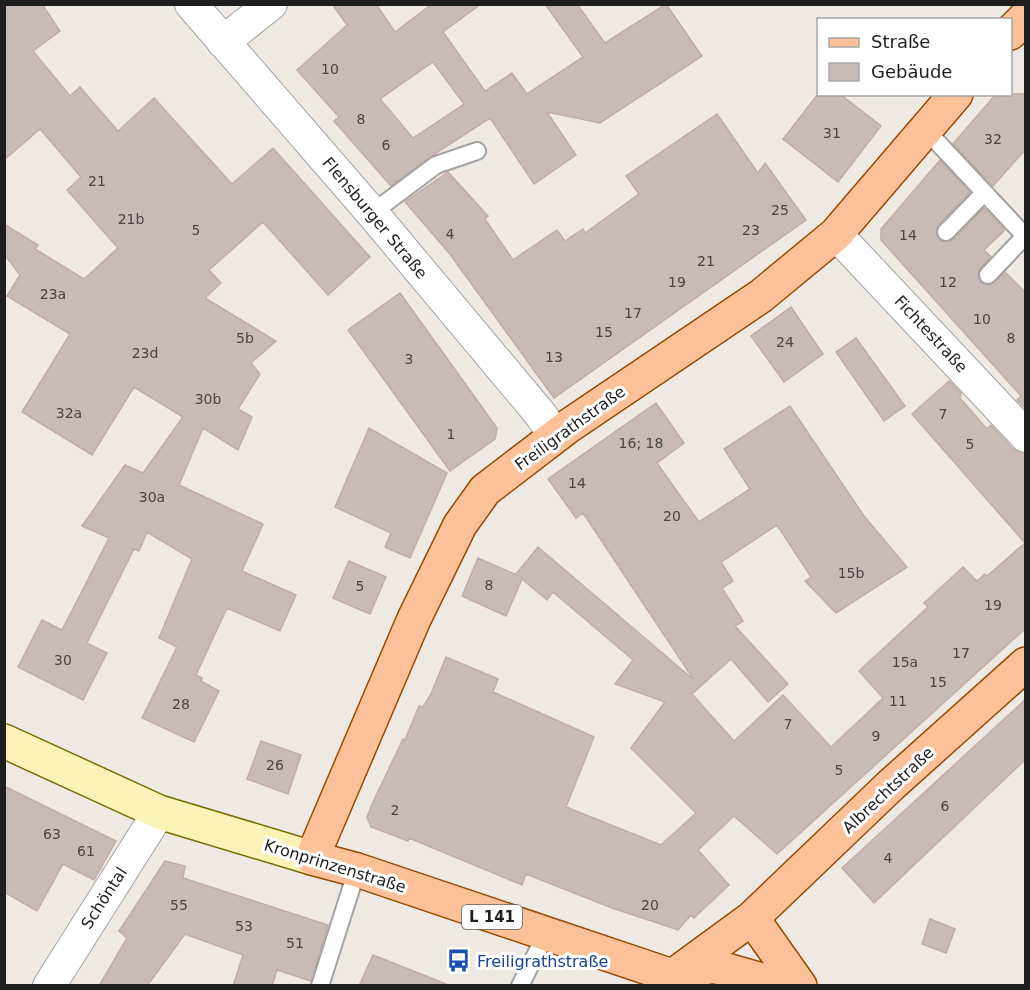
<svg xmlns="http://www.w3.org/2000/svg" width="1030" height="990" font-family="'DejaVu Sans',sans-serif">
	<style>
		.building { fill: #c7bab7; stroke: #c1ada6; stroke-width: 1.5; fill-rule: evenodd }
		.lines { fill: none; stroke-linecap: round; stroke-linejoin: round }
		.lane-casing { stroke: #a2a2a2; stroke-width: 20 }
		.street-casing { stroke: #a2a2a2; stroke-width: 34 }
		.secondary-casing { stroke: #766e03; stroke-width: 36 }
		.primary-casing { stroke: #974b00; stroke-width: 36 }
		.lane { stroke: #fff; stroke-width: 16 }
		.street { stroke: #fff; stroke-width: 32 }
		.secondary { stroke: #faf2b6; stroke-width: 33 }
		.primary { stroke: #fdc19a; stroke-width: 33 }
		.labels { text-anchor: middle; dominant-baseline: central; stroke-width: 6; stroke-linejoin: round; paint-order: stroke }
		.number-label { font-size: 14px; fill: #484544 }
		.shield { fill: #fff; stroke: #626262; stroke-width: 1.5 }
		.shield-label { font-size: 15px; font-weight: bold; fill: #1e1e1e }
		.street-label { font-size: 16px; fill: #1e1e1e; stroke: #fff }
		.transit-label { font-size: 16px; fill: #164399; stroke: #fff; text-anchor: start }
	</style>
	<rect width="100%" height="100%" fill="#efe9e3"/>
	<!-- building -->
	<path class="building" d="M4,4h38l18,27 -27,20 37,45 10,-9 38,44 36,-33 78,86 41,-36 97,109 -42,38 -65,-73 -54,48 12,13 -16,15 71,43 -25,22 9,11 -22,35 14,8 -14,33 -35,-22 -24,57 84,39 -21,47 54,24 -16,36 -53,-23 -31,67 6,3 -1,3 18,10 -25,51 -52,-24 35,-71 -18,-9 33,-79 -45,-27 -8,19 -5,-2 -47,94 20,10 -24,47 -65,-33 24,-47 20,10 47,-92 -27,-12 43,-61 18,8 40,-56 -49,-30 -42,68 -70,-43 48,-78 -63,-38 13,-21 -16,-21v-30l34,21 -3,4 49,30 34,-31 -51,-58 14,-13 -41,-48 -36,31z
		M332,4h44l19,28 37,-28h49l-38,28 42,59 27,-18 15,21 56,-37 -38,-53h32l28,39 61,-39 36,52 -102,67 -53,-11 29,43 -42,29 -44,-66 -60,39 -39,29 -57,-65 5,-4 -42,-47 50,-45zM433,62l31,42 -51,34 -33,-39z
		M818,94h22l41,32 -43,56 -55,-43z
		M996,94h30v55l-33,37 -40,-42z
		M717,114l41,59 7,-10 41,57 -252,178 -105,-145 -44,-51 43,-30 40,44 -3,3 28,41 44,-30 8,11 18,-12 2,4 54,-39 -13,-18z
		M940,160l30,32 -32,33 -2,9 2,5 6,3 9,-2 31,-32 21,22 -21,20 7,7 -11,11 -2,9 3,6 9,2 15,-13 21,21v116l-9,-9 4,-4 -140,-156v-11z
		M400,293l97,135 -2,11 -45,32 -102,-141z
		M791,307l32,47 -39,28 -33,-46z
		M856,338l49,68 -21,15 -48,-69z
		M949,381l12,12 -1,5 27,31 4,-4 22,24 13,4v175l-249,226 -43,-38 -36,34 31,35 -35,33 -3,-3 -13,15 -66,-22 -86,-34 -4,11 -113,-47 -1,3 -37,-14 -4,-10 6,-15 30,-63 2,1 14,-34 4,1 8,-13 15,-37 52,22 -5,13 101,45 -28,70 95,38 35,-32 -65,-65 34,-46 -50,-18 18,-24 -80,-68 -6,8 -25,-21 -16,37 -44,-20 16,-38 41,18 -3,-2 22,-27 156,133 -111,-167 -7,5 -28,-39 108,-76 28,40 -27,20 42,59 51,-33 -26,-40 66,-43 74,110 43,51 -71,46 -31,-32 6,-4 -34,-52 -56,37 12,19 -11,7 21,33 -8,5 53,58 -20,18 -37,-43 -39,35 42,47 49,-46 48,52 52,-49 -24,-27 69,-64 -4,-4 39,-36 14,14 8,-7 2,2 38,-33 -113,-129z
		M369,428l78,45 -37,85 -25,-11 6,-14 -56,-26z
		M349,561l37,16 -16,37 -37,-16z
		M1026,699v60l-152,144 -32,-35z
		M261,741l40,14 -13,39 -41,-15z
		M4,786l112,55 -22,39 -31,-16 -26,47 -33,-19z
		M165,861l20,5 -2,12 145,47 -17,56 -34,-11 -5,16h-39l10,-31 -58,-21 -38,52h-48l28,-48 -8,-7z
		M930,919l25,10 -9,24 -24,-9z
		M373,955l73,29 -1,2h-86z"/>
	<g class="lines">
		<defs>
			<path id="lane" d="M926,130l99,106 -37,39
				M372,213l64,-48 41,-14
				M946,232l38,-39
				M320,986l37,-116
				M520,986l26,-52"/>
			<path id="street" d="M191,4l181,209 169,202 14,21
				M223,42l48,-38
				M836,234l190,202
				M49,986l110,-174"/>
			<path id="secondary" d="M4,741l155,71 153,46"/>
			<path id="primary" d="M1010,33l16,-16
				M681,970l71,-52
				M782,986l-69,-20 -41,10 -315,-106 -45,-12 102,-239 46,-94 25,-35 85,-65 191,-129 75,-62 120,-140
				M800,986l-48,-68 139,-133 135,-121"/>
		</defs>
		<!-- lane casing -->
		<use href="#lane" class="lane-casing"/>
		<!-- street casing -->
		<use href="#street" class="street-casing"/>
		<!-- secondary casing -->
		<use href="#secondary" class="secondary-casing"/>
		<!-- primary casing -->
		<use href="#primary" class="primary-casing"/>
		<!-- lane -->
		<use href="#lane" class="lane"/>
		<!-- street -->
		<use href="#street" class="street"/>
		<!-- secondary -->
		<use href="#secondary" class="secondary"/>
		<!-- primary -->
		<use href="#primary" class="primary"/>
	</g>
	<!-- icons -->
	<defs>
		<symbol id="bus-bare" viewBox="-9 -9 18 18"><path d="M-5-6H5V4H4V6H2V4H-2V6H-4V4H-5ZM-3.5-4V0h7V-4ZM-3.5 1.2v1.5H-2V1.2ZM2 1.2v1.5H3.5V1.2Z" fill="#1a4fb4" stroke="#fff" stroke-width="2.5" paint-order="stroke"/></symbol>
	</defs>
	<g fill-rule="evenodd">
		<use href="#bus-bare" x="442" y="944" width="33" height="33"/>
	</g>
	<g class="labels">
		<!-- number labels -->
		<g class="number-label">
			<text x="330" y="69">10</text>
			<text x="361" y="119">8</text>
			<text x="832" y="133">31</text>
			<text x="993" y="139">32</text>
			<text x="386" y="145">6</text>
			<text x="97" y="181">21</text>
			<text x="780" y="210">25</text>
			<text x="131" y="219">21b</text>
			<text x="196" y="230">5</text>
			<text x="751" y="230">23</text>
			<text x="450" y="234">4</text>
			<text x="908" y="235">14</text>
			<text x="706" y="261">21</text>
			<text x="677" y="282">19</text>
			<text x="948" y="282">12</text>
			<text x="53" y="294">23a</text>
			<text x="633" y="313">17</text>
			<text x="982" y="319">10</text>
			<text x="604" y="332">15</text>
			<text x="245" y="338">5b</text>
			<text x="1011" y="338">8</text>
			<text x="785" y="342">24</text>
			<text x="145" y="353">23d</text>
			<text x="554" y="357">13</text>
			<text x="409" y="359">3</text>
			<text x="208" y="399">30b</text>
			<text x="69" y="413">32a</text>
			<text x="943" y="414">7</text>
			<text x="451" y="434">1</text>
			<text x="641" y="443">16; 18</text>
			<text x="970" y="444">5</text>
			<text x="577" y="483">14</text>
			<text x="152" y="497">30a</text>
			<text x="672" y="516">20</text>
			<text x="851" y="573">15b</text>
			<text x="489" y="585">8</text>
			<text x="360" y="586">5</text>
			<text x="993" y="605">19</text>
			<text x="961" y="653">17</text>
			<text x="63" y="660">30</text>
			<text x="905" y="662">15a</text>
			<text x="938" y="682">15</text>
			<text x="898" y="701">11</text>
			<text x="181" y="704">28</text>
			<text x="788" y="724">7</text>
			<text x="876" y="736">9</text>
			<text x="275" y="765">26</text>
			<text x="839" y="770">5</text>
			<text x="945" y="806">6</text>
			<text x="395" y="810">2</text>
			<text x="52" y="834">63</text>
			<text x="86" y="851">61</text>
			<text x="888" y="858">4</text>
			<text x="179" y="905">55</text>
			<text x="650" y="905">20</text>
			<text x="244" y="926">53</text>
			<text x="295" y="943">51</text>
		</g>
		<!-- shield labels -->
		<rect class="shield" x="462" y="905" width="60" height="24" rx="4.5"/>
		<g class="shield-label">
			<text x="492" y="917">L 141</text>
		</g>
		<!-- street labels -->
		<g class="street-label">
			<text transform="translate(375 218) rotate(50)">Flensburger Straße</text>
			<text transform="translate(931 334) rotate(47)">Fichtestraße</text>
			<text transform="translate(570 428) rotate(-36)">Freiligrathstraße</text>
			<text transform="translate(888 790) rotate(-43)">Albrechtstraße</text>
			<text transform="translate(335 866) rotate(17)">Kronprinzenstraße</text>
			<text transform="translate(104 898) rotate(-57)">Schöntal</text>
		</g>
		<!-- transit labels -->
		<g class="transit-label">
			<text x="477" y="961">Freiligrathstraße</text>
		</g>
	</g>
	<!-- border -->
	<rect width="1030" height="990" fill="none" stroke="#1e1e1e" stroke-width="12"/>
	<!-- legend -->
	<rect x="817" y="18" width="195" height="78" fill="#ffffff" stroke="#a5a5a5" stroke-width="1.5"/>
	<rect x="829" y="38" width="30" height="9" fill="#fdc19a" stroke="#a5a5a5" stroke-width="1.5"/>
	<text x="871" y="48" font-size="18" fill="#1e1e1e">Straße</text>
	<rect x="829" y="63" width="30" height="18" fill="#c7bab7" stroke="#a5a5a5" stroke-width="1.5"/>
	<text x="871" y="78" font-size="18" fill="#1e1e1e">Gebäude</text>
</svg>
